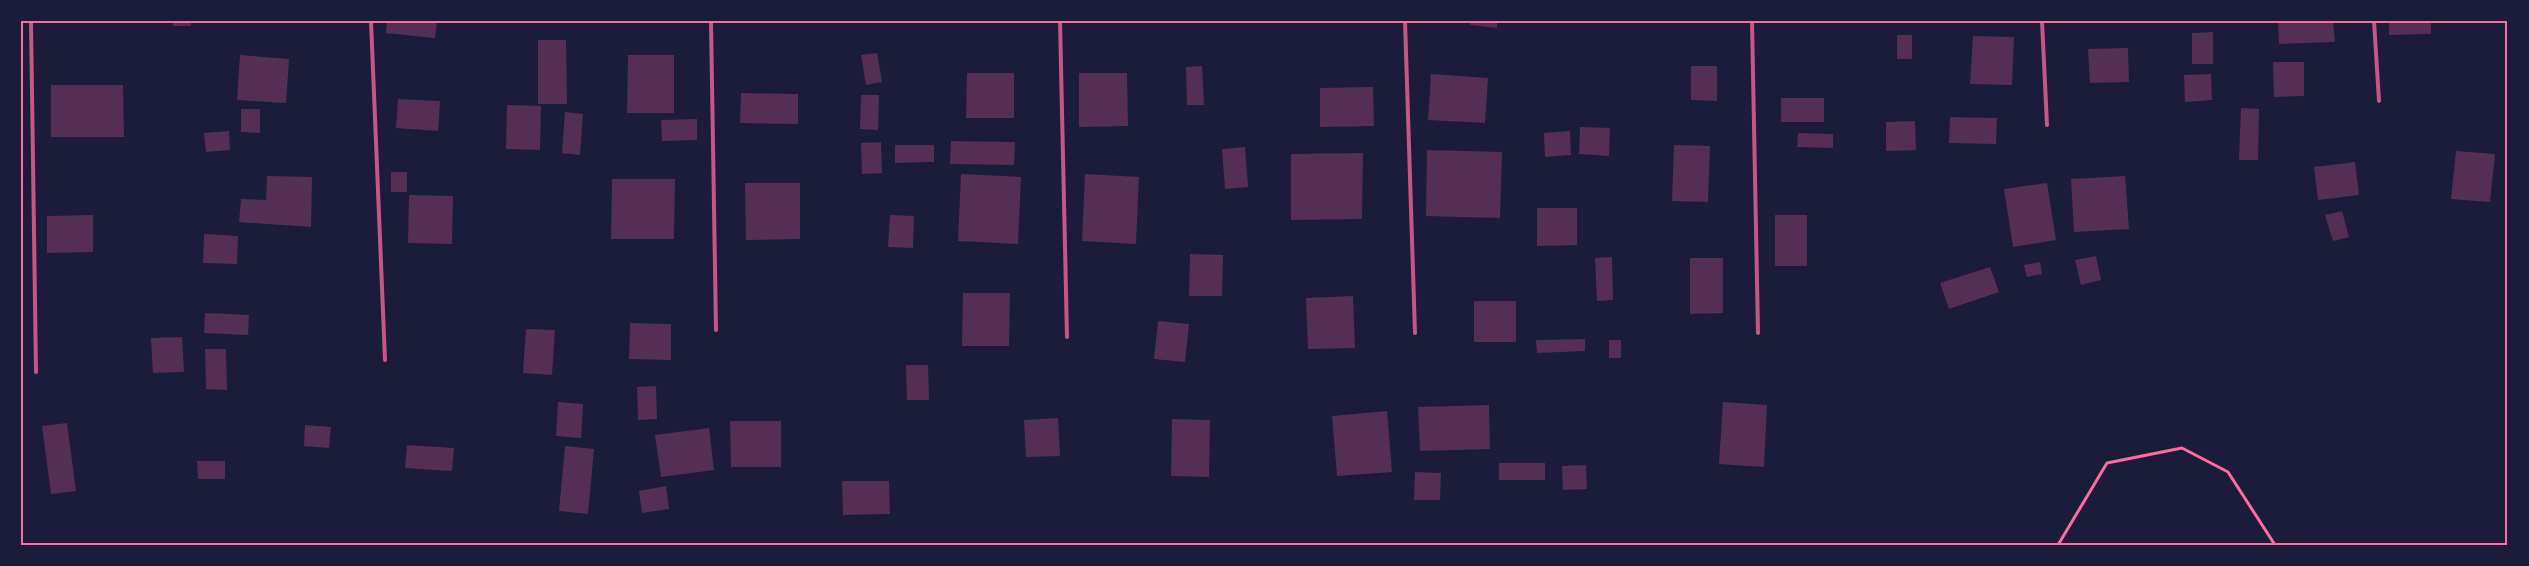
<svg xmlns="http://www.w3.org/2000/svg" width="2529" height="566" font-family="Lato,sans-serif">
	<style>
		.building { fill: #542f53 }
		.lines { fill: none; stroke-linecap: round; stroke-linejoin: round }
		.path { stroke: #ff6b9d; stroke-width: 3 }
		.service { stroke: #c65784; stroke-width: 4 }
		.neatline { fill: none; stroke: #ff6b9d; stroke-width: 2 }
	</style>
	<rect width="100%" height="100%" fill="#1b1b3a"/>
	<!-- building -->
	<path class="building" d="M173,21h18v5h-18z
		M387,21h50l-2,17 -49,-5z
		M1470,21h27v7l-27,-3z
		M2278,21h55l2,21 -56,2z
		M2389,21h42v13l-42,1z
		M2213,32v32h-21v-31z
		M1897,35h15v24h-15z
		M1973,36l41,1 -2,48 -42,-1z
		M538,40h28l1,64h-29z
		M2128,48l1,34 -39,1 -2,-34z
		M877,53l5,29 -16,3 -5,-30z
		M240,55l49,4 -3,44 -49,-3z
		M628,55h46v58h-47z
		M2273,62h31v34l-30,1z
		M1202,66l2,39h-17l-1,-38z
		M1691,66h26v35l-26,-1z
		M967,73h47v45h-48z
		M1079,73h48l1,53 -49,1z
		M1431,74l57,4 -3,45 -57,-3z
		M2211,74l1,26 -27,2 -1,-27z
		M51,85h72l1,52h-73z
		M1373,87l1,39 -54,1v-39z
		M741,93l57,1v30l-58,-1z
		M861,95h18l-1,35 -18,-1z
		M1781,98h43v24h-43z
		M398,99l42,2 -2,30 -42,-3z
		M507,105l34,1 -1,44 -34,-1z
		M2241,108l18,1 -1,51h-19z
		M241,109h19v24l-19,-1z
		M565,112l18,2 -3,41 -18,-2z
		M1950,117l47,1 -1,26 -47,-1z
		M697,119v21l-35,1 -1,-21z
		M1915,121l1,29 -30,1v-29z
		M1580,127l30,1 -1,28 -30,-2z
		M229,131l1,19 -24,2 -2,-19z
		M1570,131l1,24 -26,2 -1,-24z
		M1798,133l35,1v14l-36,-1z
		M951,141l64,1 -1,23 -64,-1z
		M881,142l1,31 -20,1 -1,-31z
		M895,145h39v17l-39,1z
		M1674,145l36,1 -2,56 -36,-1z
		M1245,147l3,40 -23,2 -3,-40z
		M1427,150l75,2 -2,66 -74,-2z
		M2456,151l39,3 -5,48 -39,-3z
		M1363,153l-1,66 -71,1v-66z
		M2355,162l4,33 -41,5 -4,-33z
		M391,172h16v20h-16z
		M961,174l60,3 -3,67 -60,-3z
		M1085,174l54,3 -3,67 -54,-3z
		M267,176l45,1 -1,50 -72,-5 2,-23 25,1z
		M2125,176l4,53 -55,3 -3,-53z
		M612,179h63l-1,60h-63z
		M745,183h55v56l-54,1z
		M2047,183l9,57 -43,7 -9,-58z
		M409,195l44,1 -1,48 -44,-1z
		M1537,208h40v37l-40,1z
		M2342,211l7,26 -16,4 -8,-26z
		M93,215v37l-46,1v-37z
		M890,215l24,1 -1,32 -25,-1z
		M1775,215h32v51h-32z
		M204,234l34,2 -1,28 -34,-1z
		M1190,254l33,1 -1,41h-33z
		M2096,256l5,24 -20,5 -6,-25z
		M1612,257l1,43 -16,1 -2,-43z
		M1690,258h33v55l-33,1z
		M2040,262l2,12 -15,3 -3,-12z
		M1990,267l9,25 -50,17 -9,-26z
		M963,293h47l-1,53h-47z
		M1353,296l2,52 -47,1 -2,-51z
		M1474,301h42v41h-42z
		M205,313l44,2 -1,20 -44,-2z
		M1158,321l31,3 -4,38 -31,-3z
		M630,323l41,1v36l-42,-1z
		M526,329l29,1 -3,45 -29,-2z
		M182,337l2,35 -31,1 -2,-35z
		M1585,339v12l-48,2 -1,-13z
		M1609,340h12v18h-12z
		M205,349h21l1,41 -21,-1z
		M906,365h22l1,35h-22z
		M656,386l1,33 -19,1 -1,-33z
		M558,402l25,2 -2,34 -25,-2z
		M1723,402l44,3 -3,62 -45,-3z
		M1489,405l1,44 -70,2 -2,-44z
		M1387,411l5,61 -55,4 -5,-60z
		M1058,418l2,38 -34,1 -2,-37z
		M1172,419l38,1 -1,57 -38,-1z
		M730,421h51v46h-50z
		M67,423l9,68 -25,3 -9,-68z
		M305,425l26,2 -2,21 -25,-2z
		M709,428l5,42 -53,7 -6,-42z
		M407,445l47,3 -2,23 -47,-3z
		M565,446l29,3 -6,65 -29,-3z
		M197,461h28v18h-27z
		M1499,463h46v17h-46z
		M1586,465l1,24 -24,1 -1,-24z
		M1415,472l26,1 -1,27h-26z
		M842,481h47l1,33 -47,1z
		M666,486l3,23 -27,4 -3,-22z"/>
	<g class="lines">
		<!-- path -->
		<path class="path" d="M2058,545l49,-82 75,-15 46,24 47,73"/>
		<!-- service -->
		<path class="service" d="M31,21l5,351
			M371,21l14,339
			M711,21l5,309
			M1060,21l7,316
			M1405,21l10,312
			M1752,21l6,312
			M2042,21l5,104
			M2374,21l5,80"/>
	</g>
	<!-- border -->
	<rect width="2529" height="566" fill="none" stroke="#1b1b3a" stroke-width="45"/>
	<rect x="22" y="22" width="2484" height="522" class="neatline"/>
</svg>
